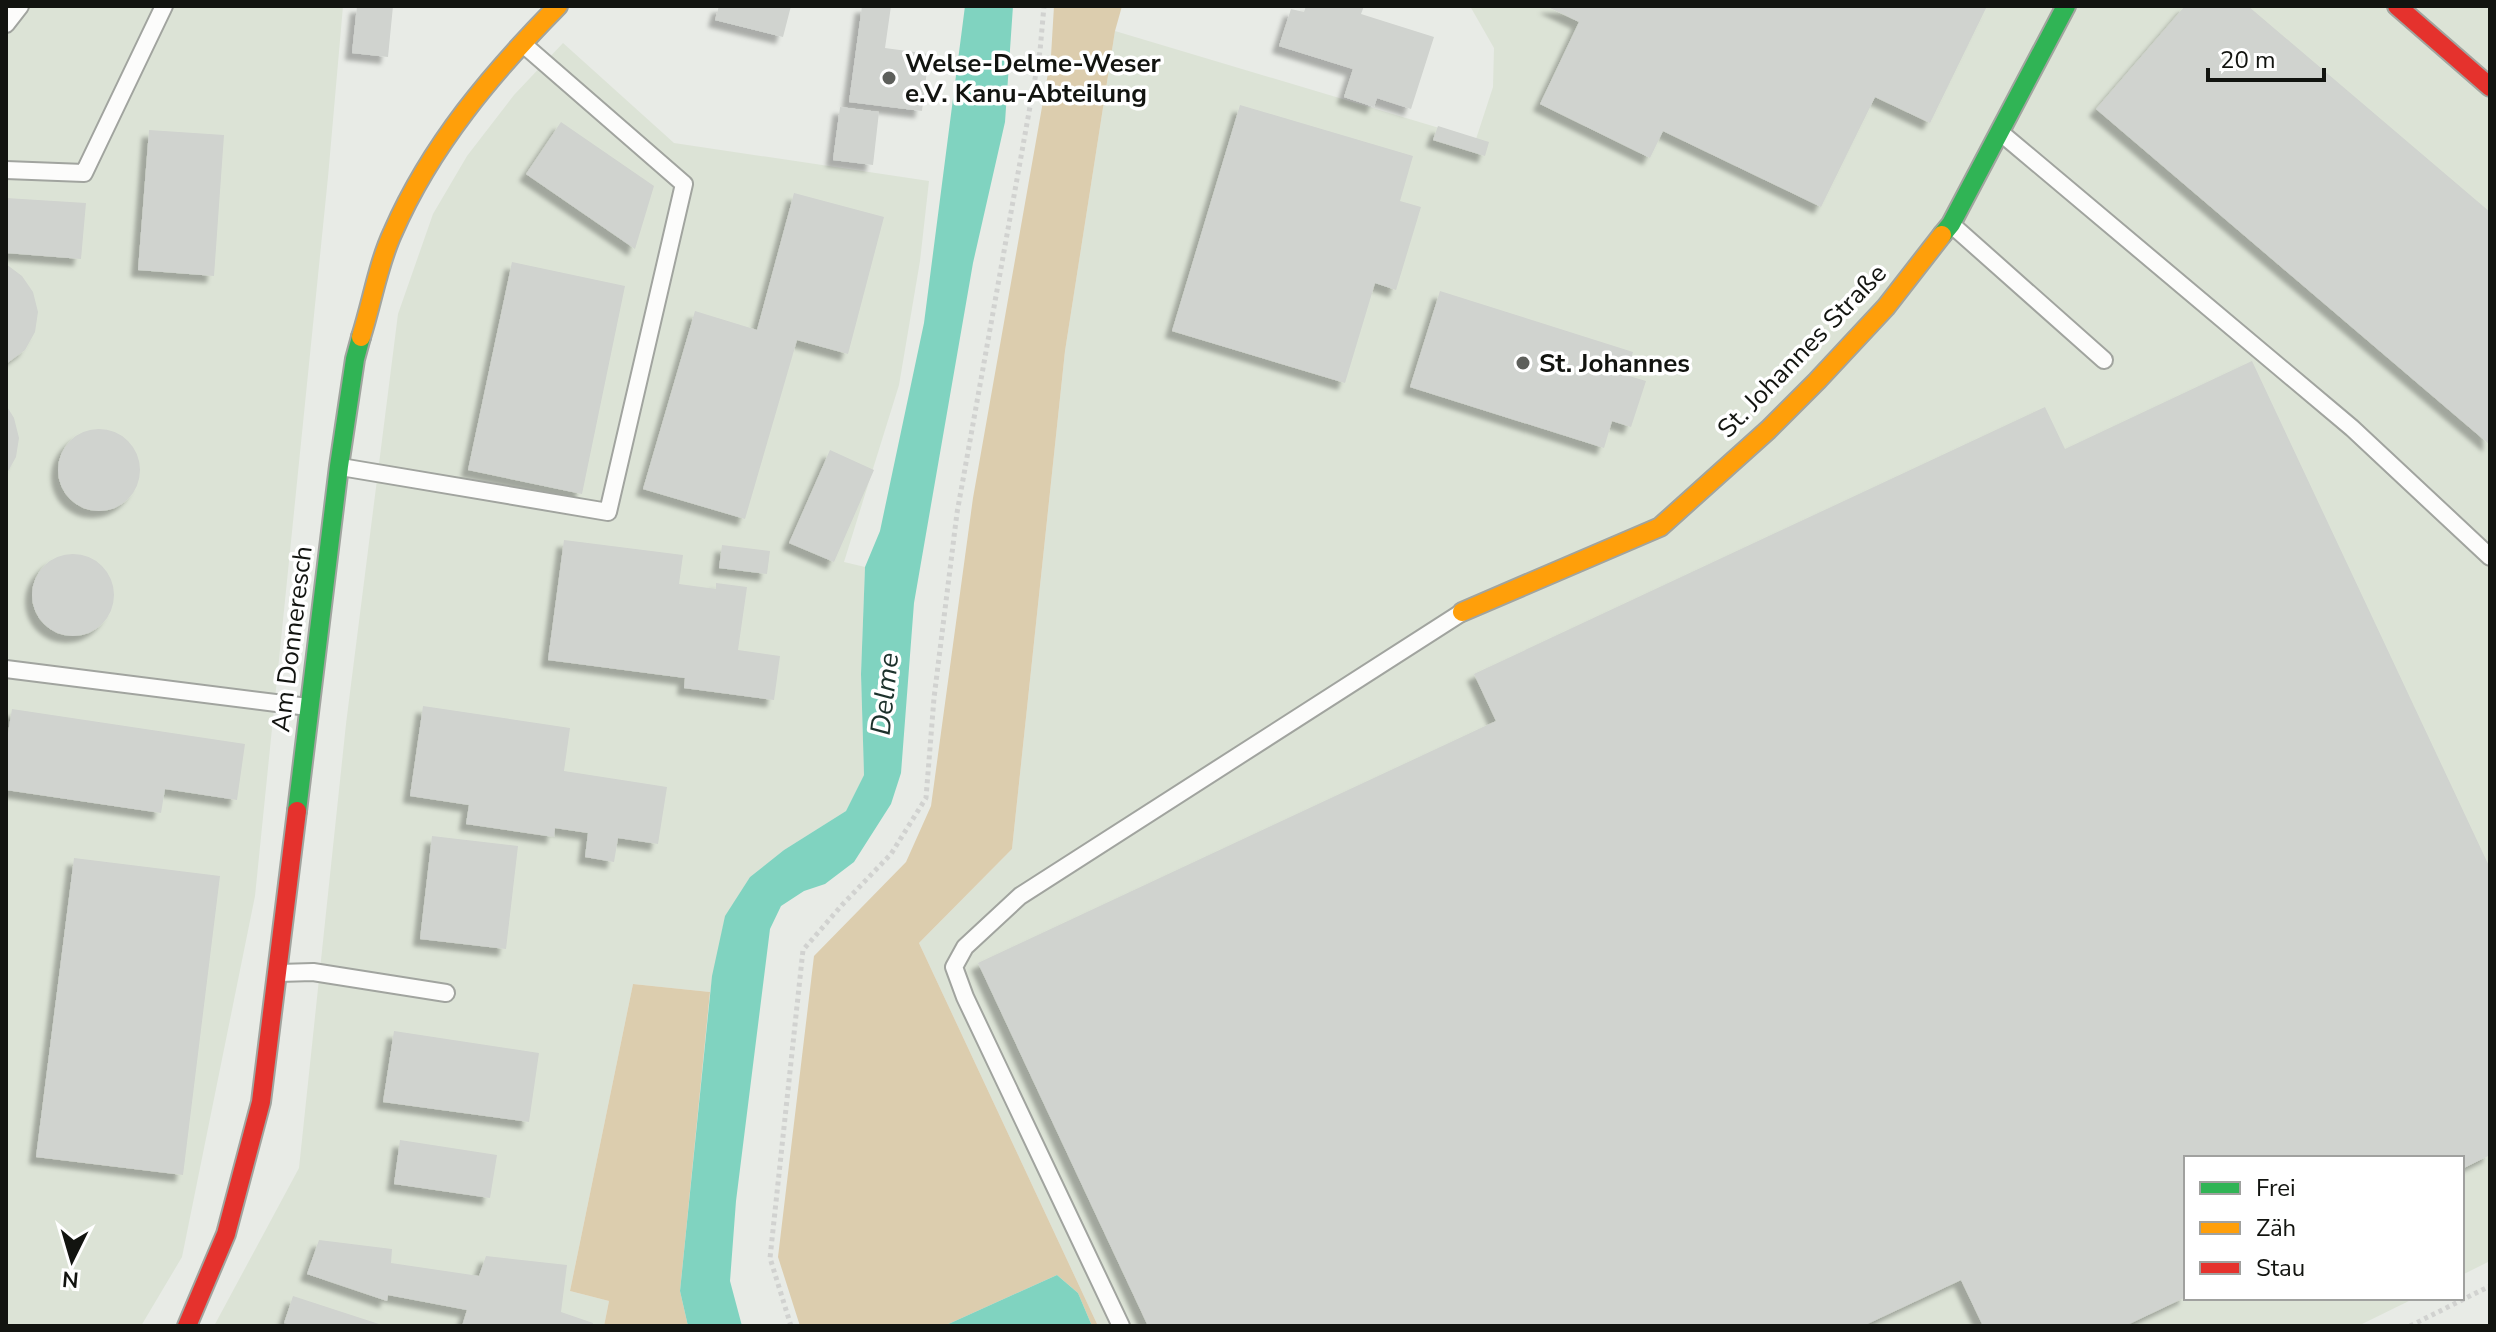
<svg xmlns="http://www.w3.org/2000/svg" width="2496" height="1332" font-family="'Nunito Sans',sans-serif">
	<style>
		.built { fill: #dce3d6 }
		.green { fill: #dccdae }
		.water { fill: #80d3c0 }
		.building { fill: #d0d3cf; filter: url(#shadow) }
		.lines { fill: none; stroke-linecap: round; stroke-linejoin: round }
		.lane-casing { stroke: #a1a49f; stroke-width: 20 }
		.fast-casing { stroke: #a1a49f; stroke-width: 22 }
		.slow-casing { stroke: #a1a49f; stroke-width: 22 }
		.jam-casing { stroke: #a1a49f; stroke-width: 22 }
		.path { stroke: #d1d2d0; stroke-width: 5; stroke-dasharray: 4 4; stroke-linecap: butt }
		.lane { stroke: #fcfcfb; stroke-width: 16 }
		.fast { stroke: #30b455; stroke-width: 18 }
		.slow { stroke: #ff9f0a; stroke-width: 18 }
		.jam { stroke: #e5322d; stroke-width: 18 }
		.poi-dot { fill: #5d5f5b; stroke: #fff; stroke-width: 3 }
		.labels { text-anchor: middle; dominant-baseline: central; stroke-width: 7; stroke-linejoin: round; paint-order: stroke }
		.poi-label { font-size: 26px; font-weight: bold; fill: #121410; stroke: #fff; text-anchor: start }
		.street-label { font-size: 26px; fill: #121410; stroke: #fff }
		.water-label { font-size: 28px; font-style: italic; fill: #1c312b; stroke: #fff }
	</style>
	<defs>
		<filter id="shadow"><feDropShadow dx="-7" dy="7" stdDeviation="2" flood-color="#0004"/></filter>
	</defs>
	<rect width="100%" height="100%" fill="#e8ebe6"/>
	<!-- built -->
	<path class="built" d="M6,6h337l-15,171 -73,719 -73,361 -41,69h-135z
		M1470,6h1020v1255l-28,14v-117h-276v140h229l-57,28h-1260l-179,-383 93,-94 53,-498 50,-320 361,108 17,-52 1,-39z
		M563,43l111,100 255,38 -9,80 -21,124 -55,177 21,5 -4,107 3,101 -18,36 -62,39 -34,27 -25,40 -15,75 -77,-8 -63,307 39,10 -5,25h-390l85,-158 47,-444 52,-410 35,-100 34,-58 47,-61z"/>
	<!-- green -->
	<path class="green" d="M1054,6h68l-7,25 -50,320 -53,498 -93,94 179,383h-6l-14,-33 -21,-18 -113,51h-144l-22,-69 36,-301 92,-94 25,-56 42,-308 78,-442z
		M633,984l77,8 -30,299 8,35h-84l5,-25 -39,-10z"/>
	<!-- water -->
	<path class="water" d="M965,6h48l-8,116 -32,141 -59,340 -13,170 -10,31 -37,58 -29,22 -21,7 -23,15 -11,23 -34,272 -6,80 12,45h-54l-8,-35 32,-315 13,-60 25,-39 34,-27 62,-39 18,-36 -3,-101 4,-107 15,-36 44,-208z
		M1057,1275l21,18 14,33h-148z"/>
	<!-- building -->
	<path class="building" d="M357,6h36l-5,51 -36,-4z
		M719,6h72l-8,31 -68,-17z
		M862,6h29l-6,42 44,6 -7,57 -73,-9z
		M1306,6h58l-3,8 73,23 -23,72 -34,-11 -3,9 -30,-10 9,-28 -74,-23 12,-37 13,3z
		M1546,6h441l-57,117 -55,-26 -54,110 -158,-76 -13,27 -110,-54 39,-82z
		M2185,6h63l242,206v233l-394,-336z
		M1240,105l173,51 -13,45 21,6 -25,83 -21,-7 -30,100 -173,-52z
		M840,107l39,5 -6,53 -40,-5z
		M561,122l93,64 -19,63 -109,-75z
		M1438,126l51,16 -4,14 -52,-16z
		M149,130l75,5 -10,141 -76,-6z
		M794,193l90,24 -36,137 -51,-14 -52,179 -102,-30 52,-178 62,19z
		M6,198l80,5 -5,56 -75,-6z
		M512,262l113,24 -43,208 -114,-24z
		M6,264l16,12 11,16 5,20 -3,20 -10,18 -19,14z
		M1440,291l193,61 -7,23 20,6 -15,46 -19,-6 -8,27 -194,-61z
		M2252,361l238,507v287l-28,14v-11h-276v139l-61,29h-142l-22,-46 -98,46h-715l-170,-363 518,-242 -22,-47 571,-267 20,42z
		M6,405l8,13 5,20 -3,19 -10,18z
		M58 470a41 41 0 1 1 82 0a41 41 0 1 1-82 0Z
		M830,450l44,20 -40,92 -45,-19z
		M564,540l119,15 -4,29 37,5v-6l31,4 -9,63 42,6 -6,44 -90,-12 1,-10 -137,-18z
		M722,545l48,6 -3,23 -48,-6z
		M32 595a41 41 0 1 1 82 0a41 41 0 1 1-82 0Z
		M423,706l147,22 -6,43 103,16 -9,57 -40,-6 -4,24 -29,-5 3,-24 -33,-5 -1,9 -88,-13 3,-19 -59,-9z
		M12,709l233,35 -8,56 -72,-11 -4,24 -155,-23v-45z
		M432,836l86,10 -12,103 -86,-10z
		M74,858l146,18 -37,299 -147,-18z
		M394,1031l145,22 -10,69 -146,-20z
		M400,1140l97,15 -7,43 -96,-14z
		M319,1240l73,9 -1,14 88,13 7,-20 81,9 -6,47 32,11 -1,3h-130l5,-16 -79,-15 -1,6 -80,-27z
		M293,1296l89,29v1h-89l-9,-3z"/>
	<g class="lines">
		<defs>
			<path id="lane" d="M6,24l14,-18
				M2001,133l351,295 138,129
				M6,170l78,3 80,-167
				M1952,225l152,135
				M341,467l267,45 76,-328 -161,-140
				M6,669l302,38
				M279,973l34,-1 133,21
				M1121,1326l-156,-329 -11,-30 11,-20 55,-51 441,-283"/>
			<path id="fast" d="M1942,235l9,-11 115,-218
				M297,811l42,-345 16,-107 6,-22"/>
			<path id="slow" d="M361,337c11,-34 17,-73 32,-105 38,-87 99,-159 165,-226
				M1462,612l198,-85 108,-97 49,-49 69,-74 56,-72"/>
			<path id="jam" d="M2397,6l93,81
				M187,1326l39,-92 35,-132 36,-291"/>
		</defs>
		<!-- lane casing -->
		<use href="#lane" class="lane-casing"/>
		<!-- fast casing -->
		<use href="#fast" class="fast-casing"/>
		<!-- slow casing -->
		<use href="#slow" class="slow-casing"/>
		<!-- jam casing -->
		<use href="#jam" class="jam-casing"/>
		<!-- path -->
		<path class="path" d="M791,1326l-21,-68 33,-308 39,-45 49,-51 35,-56 8,-100 23,-185 83,-462 4,-45
			M2410,1326l80,-40"/>
		<!-- lane -->
		<use href="#lane" class="lane"/>
		<!-- fast -->
		<use href="#fast" class="fast"/>
		<!-- slow -->
		<use href="#slow" class="slow"/>
		<!-- jam -->
		<use href="#jam" class="jam"/>
	</g>
	<!-- markers -->
	<g class="poi-dot">
		<circle cx="889" cy="78" r="8"/>
		<circle cx="1523" cy="363" r="8"/>
	</g>
	<g class="labels">
		<!-- poi labels -->
		<g class="poi-label">
			<text x="905" y="63">Welse-Delme-Weser<tspan x="905" dy="30">e.V. Kanu-Abteilung</tspan></text>
			<text x="1539" y="363">St. Johannes</text>
		</g>
		<!-- street labels -->
		<g class="street-label">
			<text transform="translate(1802 351) rotate(-46)">St. Johannes Straße</text>
			<text transform="translate(292 639) rotate(-83)">Am Donneresch</text>
		</g>
		<!-- water labels -->
		<g class="water-label">
			<text transform="translate(885 694) rotate(-84)">Delme</text>
		</g>
	</g>
	<!-- border -->
	<rect width="2496" height="1332" fill="none" stroke="#121410" stroke-width="16"/>
	<!-- legend -->
	<rect x="2184" y="1156" width="280" height="144" fill="#ffffff" stroke="#a0a19f" stroke-width="2"/>
	<rect x="2200" y="1182" width="40" height="12" fill="#30b455" stroke="#a0a19f" stroke-width="2"/>
	<text x="2256" y="1196" font-size="24" fill="#121410">Frei</text>
	<rect x="2200" y="1222" width="40" height="12" fill="#ff9f0a" stroke="#a0a19f" stroke-width="2"/>
	<text x="2256" y="1236" font-size="24" fill="#121410">Zäh</text>
	<rect x="2200" y="1262" width="40" height="12" fill="#e5322d" stroke="#a0a19f" stroke-width="2"/>
	<text x="2256" y="1276" font-size="24" fill="#121410">Stau</text>
	<!-- north arrow -->
	<g transform="translate(72 1260) rotate(185)" stroke="#ffffff" stroke-width="6" paint-order="stroke">
	<path d="M0-6L14 30L0 20L-14 30Z" fill="#121410"/>
	<text y="-12" font-size="22" font-weight="bold" text-anchor="middle" fill="#121410">N</text>
	</g>
	<!-- scale -->
	<path d="M2208 68v12h116v-12" fill="none" stroke="#121410" stroke-width="4"/>
	<text x="2220" y="68" font-size="24" fill="#121410" stroke="#ffffff" stroke-width="6" paint-order="stroke">20 m</text>
</svg>
